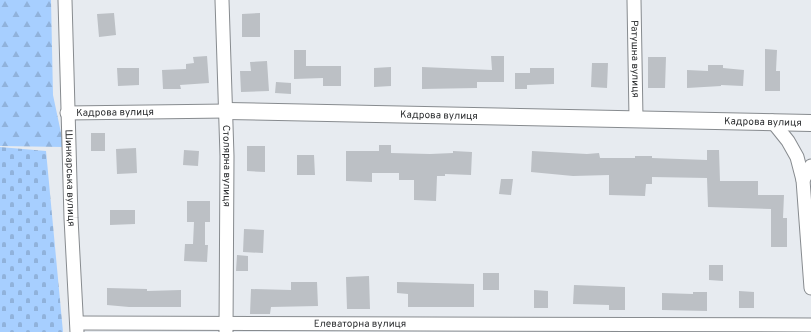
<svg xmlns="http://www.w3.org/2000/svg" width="811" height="332" font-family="Overpass,sans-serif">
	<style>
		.forest { fill: url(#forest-firs) }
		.cemetery { fill: url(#cemetery-stones) }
		.building { fill: #bcc0c5 }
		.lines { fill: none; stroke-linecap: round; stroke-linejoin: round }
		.minor-casing { stroke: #878b8f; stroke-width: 15 }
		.tertiary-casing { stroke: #878b8f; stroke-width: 18 }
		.minor { stroke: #fff; stroke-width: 13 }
		.tertiary { stroke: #fff; stroke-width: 16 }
		.labels { text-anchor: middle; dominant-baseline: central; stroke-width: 3.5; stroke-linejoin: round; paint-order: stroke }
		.street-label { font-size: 10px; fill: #2b2d2f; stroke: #e7ebf0 }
	</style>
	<defs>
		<pattern id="forest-firs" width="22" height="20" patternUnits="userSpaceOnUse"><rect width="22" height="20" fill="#a7cfff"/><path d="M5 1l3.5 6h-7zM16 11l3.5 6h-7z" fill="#90b2db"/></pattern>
		<pattern id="cemetery-stones" width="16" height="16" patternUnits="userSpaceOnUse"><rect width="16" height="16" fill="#a7cfff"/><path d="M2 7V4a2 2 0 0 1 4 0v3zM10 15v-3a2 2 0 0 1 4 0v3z" fill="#90b2db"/></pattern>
	</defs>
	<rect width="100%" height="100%" fill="#e7ebf0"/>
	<!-- forest -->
	<path class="forest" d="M0,0h51l2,95 11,52 -64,-1z"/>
	<!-- cemetery -->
	<path class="cemetery" d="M0,147l46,4 17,181h-63z"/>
	<!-- building -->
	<path class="building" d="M114,13l2,22 -17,2 -2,-23z
		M260,13v24h-18v-23z
		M765,49l12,1 -1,21h4v20h-15z
		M294,50h12v16h35v20h-18v-8l-29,1z
		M207,56l2,27 -29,2 1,4h-18l-1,-19 24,-1v-5l8,-1 -1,-6z
		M491,56h13v26h-27v6l-55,1v-22l70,3z
		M648,57h18l-1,31h-17z
		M267,61l2,30 -28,1 -1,-21h11l-1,-9z
		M592,63h16l-1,25 -16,-1z
		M708,65h15v3l21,2 -1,16 -22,-1v1l-34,2v-18l21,1z
		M391,67v19l-17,1v-19z
		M117,68h22v17l-21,1z
		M530,68h24v16l-27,1v4h-12v-16h15z
		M276,82l15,1v11l-16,-1z
		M91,133h14v18h-14z
		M379,145h12v8l39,1 23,-1v-2l19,1 -1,23 -26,-1v2h-8l-1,25 -22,-1v-20h-15v-7h-27v9l-26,-1v-30h33z
		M247,146h18v26l-18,-1z
		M136,148l1,25 -20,1 -1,-25z
		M184,150l15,1 -1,15 -15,-1z
		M707,150h12l1,31h38v14h26l-1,23h4v29h-16v-38l-63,-2 -1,-29 -55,-1v7h-6l-1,12 -36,-1v-20l-36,1 -42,-4 1,-21 55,3 12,-1 1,5h35v-2h17v2l55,2z
		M297,155h17l1,20h-18z
		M501,179h12l-2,16 -12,-1z
		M187,201h23v21h-5v23h3l-1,17 -23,-1 1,-17h8l1,-22h-7z
		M110,210h25v14l-25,1z
		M244,229l20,1 -1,23 -20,-1z
		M237,255l11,1v15h-12z
		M709,265h14v16l-14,-1z
		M483,273h16v17h-16z
		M369,276l1,33h-23l-1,-32z
		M291,282h26l1,24 -47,1 -1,7h-20l1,-25 40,1z
		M397,282l77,2v23h-66v-13l-11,-1z
		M574,285l51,2v23h-16v-5l-36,-1z
		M107,288l40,1v2l34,-1v17h-52l-22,-2z
		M534,290l14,1v17h-14z
		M739,291l15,1v16h-15z
		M693,292h14v19l-45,-1v-17l31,1z"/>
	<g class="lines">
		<defs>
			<g id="minor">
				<path id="s1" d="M65,0l6,218 6,114"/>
				<path id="s2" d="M222,0l5,156 -1,176"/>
				<path id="s3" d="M634,0l2,118"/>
				<path id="s4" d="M67,113l160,-2"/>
				<path d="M772,121l16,20 9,16 6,23 8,108"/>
				<path d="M803,180l8,-14"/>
				<path id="s5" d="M77,323l734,2"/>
			</g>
			<g id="tertiary">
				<path id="s6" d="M227,111l584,12"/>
			</g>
		</defs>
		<!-- minor casing -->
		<use href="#minor" class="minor-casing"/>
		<!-- tertiary casing -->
		<use href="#tertiary" class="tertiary-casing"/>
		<!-- minor -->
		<use href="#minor" class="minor"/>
		<!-- tertiary -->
		<use href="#tertiary" class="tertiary"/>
	</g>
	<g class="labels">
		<!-- street labels -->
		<g class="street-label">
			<text stroke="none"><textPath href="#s3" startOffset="59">Ратушна вулиця</textPath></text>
			<text stroke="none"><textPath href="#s4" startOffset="48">Кадрова вулиця</textPath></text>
			<text stroke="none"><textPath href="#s6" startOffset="212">Кадрова вулиця</textPath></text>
			<text stroke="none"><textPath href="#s6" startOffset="536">Кадрова вулиця</textPath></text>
			<text stroke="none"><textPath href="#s2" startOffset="166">Столярна вулиця</textPath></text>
			<text stroke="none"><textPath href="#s1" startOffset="178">Шинкарська вулиця</textPath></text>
			<text stroke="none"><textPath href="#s5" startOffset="283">Елеваторна вулиця</textPath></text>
		</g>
	</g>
</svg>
